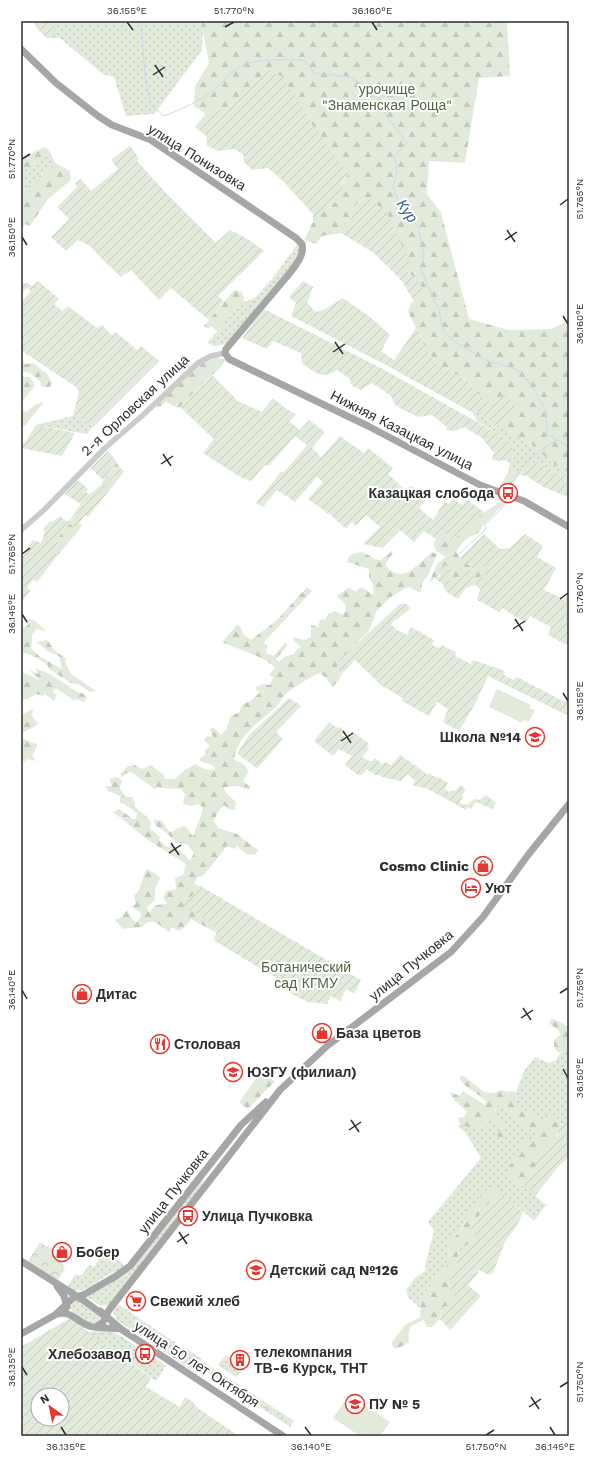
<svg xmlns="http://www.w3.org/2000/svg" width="590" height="1457" font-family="'Work Sans',sans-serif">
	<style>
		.grass { fill: url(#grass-dots) }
		.forest { fill: url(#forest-firs) }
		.park { fill: url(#park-crowns) }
		.garden { fill: url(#garden-furrows); fill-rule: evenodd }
		.pitch { fill: #e2ebdb }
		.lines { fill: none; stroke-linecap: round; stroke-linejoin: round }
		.stream { stroke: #c7d9ec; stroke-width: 1 }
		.minor { stroke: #cbcbcb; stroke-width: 5.5 }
		.major { stroke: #a6a6a6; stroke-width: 7 }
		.ticks { fill: none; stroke: #2e2e2e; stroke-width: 1.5 }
		.labels { text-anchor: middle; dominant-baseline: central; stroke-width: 4; stroke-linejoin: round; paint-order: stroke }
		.park-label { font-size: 14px; fill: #4b6a3b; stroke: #fff }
		.street-label { font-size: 14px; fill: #2e2e2e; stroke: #fff }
		.poi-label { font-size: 14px; font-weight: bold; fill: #2e2e2e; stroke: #fff; text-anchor: start }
		.water-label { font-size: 15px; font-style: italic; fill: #3b6590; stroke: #fff }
		.neatline { fill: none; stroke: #2e2e2e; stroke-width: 1.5 }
		.ticks-label { font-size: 10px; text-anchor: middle; fill: #2e2e2e }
	</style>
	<defs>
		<pattern id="grass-dots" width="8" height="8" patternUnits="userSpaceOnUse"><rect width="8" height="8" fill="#e2ebdb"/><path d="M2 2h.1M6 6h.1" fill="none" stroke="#c2cabc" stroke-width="1.8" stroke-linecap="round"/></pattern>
		<pattern id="forest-firs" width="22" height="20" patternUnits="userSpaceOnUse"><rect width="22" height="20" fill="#e2ebdb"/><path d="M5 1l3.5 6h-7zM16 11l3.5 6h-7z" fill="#c2cabc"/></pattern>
		<pattern id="park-crowns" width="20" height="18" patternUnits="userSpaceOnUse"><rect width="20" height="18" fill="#e2ebdb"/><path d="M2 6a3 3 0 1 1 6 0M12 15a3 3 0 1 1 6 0" fill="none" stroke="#c2cabc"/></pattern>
		<pattern id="garden-furrows" width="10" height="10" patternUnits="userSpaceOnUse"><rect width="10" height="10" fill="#e2ebdb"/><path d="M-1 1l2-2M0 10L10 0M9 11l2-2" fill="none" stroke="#c2cabc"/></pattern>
	</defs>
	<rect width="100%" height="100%" fill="#fff"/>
	<!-- grass -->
	<path class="grass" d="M54,21h149l-1,29 -48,64 -28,2 -12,-39 -11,-3 -49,-41z
		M50,153l5,10 -8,6 -26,24v-21z
		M298,243l3,4 -6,16 -68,81 -12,2 -8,-3 27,-31 11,-10 11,-5 19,-22z
		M475,411l10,5 4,5 42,23 25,22 13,1v9l-17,-5 -11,-7 -16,2 -5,9 -4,3v-8l-4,-2 -4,4 2,-9 3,-6 -4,-17 -32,-19 -4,-8z
		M74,412l19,15 -6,7 -51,-9 37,-9z
		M565,1047l4,1v54l-1,2 1,11 -11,16 3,-8 -14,-5 -1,4 -4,2 -4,-1 -4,-7 -14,-8 -3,-3 -1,-12 8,-22 11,-14 14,6 6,-2z
		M501,1104c10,5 16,13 19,24 9,1 14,1 18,9l-2,5 -24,20 8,24h4l22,19 -12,16 -39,-35 -19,15 -16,30 -12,12 1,12 -2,11 -26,31 -1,11 -12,-11 -2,-7 9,-12 10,-7 1,-9 8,-31 -6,-9 53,-64 -16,-26 -7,-5 2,-3 5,2 22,2 -1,-5 4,-4h3l9,10v2h-7l4,6 7,-9 -10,-11v-10z
		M202,1180l2,2 -95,123 -8,1 -14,-9 35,-23z
		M103,1252l18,10 2,2v4c-6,4 -12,5 -17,8 -13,8 -24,21 -39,11l8,-12h7l7,-10 5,2z
		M78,1300l23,17 -2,4 -4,3c-9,0 -22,-9 -25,-17l5,-6z
		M119,1305l2,1 64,43v-1l17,11 -6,9 -5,2 -74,-50 -4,-8 2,-4z
		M98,1331h12l9,4 14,9 9,10 7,4 10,2 7,6 -10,15 -68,-49z
		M226,1355l19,12 -9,10 -18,-12z
		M204,1362l90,59 -4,6 -90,-60z"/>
	<!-- forest -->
	<path class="forest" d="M201,21h306l3,55 -31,2 -14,85 -36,-2 -2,33 14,19 28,106 40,11 42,-1 18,-8v146l-13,-1 -25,-22 -31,-16 5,-34 -12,10 -14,-9 -12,-14 -32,-19 -11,-17 -16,-33 3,-9 3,-1 4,-21 -11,-10 -41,-70 -8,1 -5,6c1,10 -6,17 -12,25l-19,3 -6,8 -12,-4 9,-18 11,-11 6,-3 18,-35 -79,-103 -41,37 -22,7 -12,-8 1,-20 14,-23z
		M44,147l4,2 2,4 -29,19v-13z
		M55,163l15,8 1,9 -23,19 -18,27 -5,-2 -4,6v-37l26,-24z
		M234,290l8,2 3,10 -11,10 -17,19 -6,-5 -3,3 -4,-3z
		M214,357l10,2 1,2 -5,7 -17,15 -23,24 -2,1 -12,-6 -5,4 -4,1 1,-3 43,-40z
		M21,358l4,6 8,-1 14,11 5,8 -2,5h-9l-1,-6 -10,-8 -9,-2z
		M21,375l3,2h6l4,6v4l-13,15z
		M44,402l-19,23 -4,1v-17l6,3c5,-6 10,-9 17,-10z
		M117,462l2,4 -3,3 -3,8 -36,35 -6,10 -2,-1 15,-22 17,-14 5,-9 5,-5z
		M512,468l4,2v8l-5,10 3,5 -1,3 -15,-6 10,-18z
		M506,500l1,1 -25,25c-2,9 -7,8 -14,12 -5,3 -9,9 -12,14l4,6 14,11 5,-5 5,1 5,11 -3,2 -5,-2 -6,9 -4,1 4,-9 -5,-2v-5l-9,-2 2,9 -6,1 -6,6 -6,-7 2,-4 -4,-1 -14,11 8,-19 8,-7 -5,-4 -3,-1c-6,-8 -1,-14 5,-21l11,8 9,-6 8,-4 8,-12 23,-16z
		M68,522l10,9 -20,24 -4,-3 5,-10 -2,-2z
		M392,551l1,2 -8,12c19,21 32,-1 47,-13l5,2 -9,22 -6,7 -1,10 -13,-6 -16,9 -15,14 -8,21 -30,29 -2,7 4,8 -2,5 -7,7 -6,-9 -6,-5c-13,6 -28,14 -38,25 -2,3 -3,6 -5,8 -17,17 -40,29 -43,54l8,3 7,8 -6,10 7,6 -1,3 -12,-4 -13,1 1,5 11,10 -1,8 -7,-1 -4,-4 -6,7 -4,9 4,7 19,6 21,16 -3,5 -9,-1 -9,-8 -2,3 -8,-3 -24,30 -5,1 -4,7 8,3 -12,11 30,30 -3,5 -26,-14 -4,6 -8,6 -7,-4 -3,5c-9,-5 -16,-17 -27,-5l-19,2 -8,-9 7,-3 5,-7 5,9 4,4 5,-6 -1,-5 -9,-5 5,-3 -2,-8 5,-6 7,-21 7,3 7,6 -5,10v12l-8,7 2,5 7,-7 11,-1 -4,-7 4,-6 9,-2 -1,-11 8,-3 3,-11 -38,-24 -35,-28 6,-3 14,10h3l1,-6 -13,-9 -4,-1v-7l-12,-5 -2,-5h6l-3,-7 8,-2 5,3 -2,8 5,9h7l3,7 -1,2 13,11 4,5 -1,7 10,8 -1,3 8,7 6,-2 8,6 9,10 4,-8 -7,-9 -11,-1 -8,-9 -13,-9 -1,-6 8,2 6,9 3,2 7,-4 8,-2 7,11c3,-11 8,-18 10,-30l-5,-3 -7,2 -8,-2 2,-10 -4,-5 -20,-1 -3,-1 -3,2 -24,-17 -6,2 -3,3 -2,-3 8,-8h5l-4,-4 13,7 9,-4 13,10 1,4h10l7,-7 13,-8c6,3 13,8 20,5l-1,-3 -14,-5v-3l5,-3v-5l5,-4 -6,-6 3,-4 6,1 -3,-8 3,-2 8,8 6,-7 3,-11 9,-5 3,-7 10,-5 8,-8 -6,-4 9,-4 7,1 3,-8 -4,-2 6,-7c-9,-11 -40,-20 -53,-26l16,-18 3,4 2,6 8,6 26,-20 30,-33 5,4 -49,52 4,3 -1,7 7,3 13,-14 2,3 -12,14 3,3 5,-5 10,-3 3,-5 4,-2 -7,-6v-4l10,3 7,-3v-12l7,2 2,-7 6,-1 2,-5 7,-3 8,4 3,-4 -1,-7 -8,-8 8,-6 4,-2 7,4 3,-4h4l9,6 2,-1 -1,-5v-4l-4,-6v-9l-22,-7 2,-6c18,-10 17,3 32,4z
		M27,619l7,1 12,11 -10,-2 -4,6v6l-1,7 8,8 23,13 -3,-13 -12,-5 -10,-9 10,-2 9,12 11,7 -2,3 6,12 25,17 -6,1 -12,-8 -7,-1 -22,-14 -2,-5 -16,-9 -10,-3v-23l7,-4z
		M35,668l15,6 27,18 7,2 3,4 -3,4 -7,-3 -4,1 -16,-11h-3l-1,4 4,2 -3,6 -9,-7 -2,2 -7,-2 -8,5 -7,1v-28l19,8 -12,-11 11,5z
		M33,709l-1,7 6,8 -4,3 -11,5 -2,-1v-16z
		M21,738l16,6v3l-5,8 4,6 -8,-2 -4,3 -3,-4z
		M554,1019l15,8v21l-4,-1 -5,6c-6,-3 -6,-6 -6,-13l6,-5 -1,-4 -9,-7v-4z
		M260,1072l15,9 -27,28 -9,-6z
		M461,1075c16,7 21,25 40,15l8,2 4,-1 3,2c1,18 4,13 17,22 4,3 4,7 9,9l4,-2 1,-4 -2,-4 2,-4 13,10c3,15 -13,27 -23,38l-2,3v8l-11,17c-9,-1 -14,-5 -18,-13l6,-11 9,-8v-11l7,-4 8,3 2,-5c-4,-8 -9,-8 -18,-9 -3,-11 -9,-19 -19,-24l-5,3c-2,9 4,14 10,21l-3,9h-4l-4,-3v-3h7v-2l-9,-10h-3l-4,4 1,5c-9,2 -19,0 -27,-4l-2,-6 6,-1 3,-5c-6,-7 -15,-12 -18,-20l11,4 3,-5 22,14 1,-4c-8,-8 -20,-12 -26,-22z
		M495,1186l4,3 -1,4 -27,32 -1,3 5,6 -2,8 -14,7 -2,16 -6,9 -2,15 7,10v5l-5,2 -9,1 -1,1 -1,11 -8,8h-5l-2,-5 -2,-2c-13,7 -15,6 -14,22l-4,3 -10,4 -3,-4v-3l13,-17 15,-8 1,-20 26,-31 2,-11 -1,-12c4,-4 9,-8 13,-13 9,-16 15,-39 34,-44z"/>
	<!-- park -->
	<path class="park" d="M40,1242l25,16 -3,5 3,6 -8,12 -29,-20z
		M250,1393l26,17 -3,4 -26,-17z"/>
	<!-- garden -->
	<path class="garden" d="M34,21h20v12l5,5h-13l-10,-11z
		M269,70l14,7 32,52 33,44 -6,10 2,11c-10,10 -21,18 -31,28v-8l-31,-34 -14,-12 -16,2 -8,-8 -1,-8 -9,-5 -16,2 -11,-5v-9l-12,-10 11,-13 22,-7z
		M130,146l9,12 -2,3 30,33 49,49 14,-13 16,8 18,13 -46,45 6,5 -15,19 -38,-32 -12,12 -28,-30 -10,7 -17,-16 -14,-15 -12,-6 -12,11 -15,-14 18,-18 -12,-12 20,-20 -2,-4 6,-4 10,12 27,-22 -7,-9z
		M369,198l18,15 23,49 -3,9 11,10 4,7 -8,14 -12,-21 -28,-28 -33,-20c6,-8 13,-15 12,-25l5,-6 8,-1z
		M21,280l3,4 3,-1 5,3 6,-5 21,18 -5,5 8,7 6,-5 29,22 5,-3 10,10 4,-3 21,18 4,-4 18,15 -66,66 -19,-15 5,-21 -3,-4 -55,-37v-50h2l8,-9 -4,-3 -6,5z
		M303,281l10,6 -6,16 9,9 7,-2 20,-12 27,19 20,18 -9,16 13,9 22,-32 8,17 11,17 32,19 12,14 14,9 12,-10 11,13 -15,13 -1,8c-9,-5 -15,-12 -25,-17l-2,2 -89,-49 -93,-48 5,-13 -7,-6z
		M264,309l117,59 128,72c3,9 5,15 1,23l-5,-3 -8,1 -5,-2 2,-6 -12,-15 -18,-11 -8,4 -10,-1 1,-3 -15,-12 -13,2 -14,-6 -10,-6 -4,-9 -19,-13 -12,7 -9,-5 -1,-6 -13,-9c-16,11 -22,2 -35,-7l-1,-10 -28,-12 -6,8 -25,-11z
		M212,375l26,26 24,11 11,-14 13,11 10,5 -7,7 11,9 9,-10 16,12 -13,16 9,9 19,-21 24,17 4,-5 25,20 -5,6 17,16 6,-4 16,13 -8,9 14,12 12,-19 3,3 5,-5 9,6 5,-6 18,14 -7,4c-3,12 -16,16 -26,22l-10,-8 -6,8 -12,-8 -10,11 -14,-12 -18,18 -19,-4 17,-17 -14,-12 -10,11 -4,-4 -6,7 -13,-12 -25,-18 15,-17 -6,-5 -22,25 -18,-12 -14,17 -7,-4 25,-31 4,-1 22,-26 -12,-9 -26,30 -4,-1 -14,16 -11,-4 -37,-24 11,-14 -34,-32z
		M36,425l39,8 -13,23 -41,-8z
		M108,451l9,11 -14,18 -13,-12z
		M530,461l11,3 11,7 17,5 -1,21 -25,-10 -16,-11 -7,-1 5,-9z
		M119,466l5,6 -36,45 -3,-2 -6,8 3,2 -4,6 -10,-9 -11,18 2,2 -5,10 4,3 -21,27 -4,-2 -6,7 3,4 -9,12v-44l12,-19 8,3 4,-11 -2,-3 6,-7 5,-1 6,-5 6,5h3l2,1 6,-10 36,-35 3,-8z
		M78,480l10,9 -2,3 4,3 -6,4 -3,5 -17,-10z
		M484,534l16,15 10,-1 15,-14 18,12 -6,11 19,11 -12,22 20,9 5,-7v54l-21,-11 3,-8 -21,-11 -4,7 -24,-15 -3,4 -22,-12 3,-11 -5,-4 6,-9 5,2 2,-2 -7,-4 3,-7 -5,-1 -5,5 -14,-11z
		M446,565l7,5v2l-6,1 -2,3 6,8 6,-6 5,-1 -2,-4 1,-5 9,2v5l5,2 -4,9 -6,3 -7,10 -13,-8 -2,-7 -9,-6 5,-1 3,-5 -2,-5z
		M400,604h7l3,4c-3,5 -14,11 -19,16l4,5 12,6 4,-8 23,13 -2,5 7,3 2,-3 15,7 -1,4 16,8 2,-4 32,11 -1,4 9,5 4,-3 46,24h6v15l-81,-40 -13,28 -16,27 -16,-9 5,-13 -11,-7 -8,14 -27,-15 1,-3 -21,-12 -27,-26 -14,15 -4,-8 2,-7z
		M289,698l12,8 -25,26 7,7 -26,30 -8,-7 -12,-8 12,-19z
		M329,722l8,6 2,-1 6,4 -3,4 4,4 6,-8 17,13 -2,3 2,2 -7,8 9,5 4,-4 7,6 4,-2 5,3 9,-10 27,19 2,-1 8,5 1,-1 10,6 -3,6 4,3 3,-2 3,1 5,-6 6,4 -4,6 1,2 -4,6 8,2 7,-6 6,1 6,-5 10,8 -4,6 -16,-7 -5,7 -3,-2 -2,3 -38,-21 -16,-4 3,-4 -8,-7 -6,7 -19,-4 -2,-2h-5l-8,-6 -5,6h-4l-13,-10 7,-9 -13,-7 -6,7 -19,-15z
		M202,887l159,93 -7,14 -8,-5 -6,12 -9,-5 -4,8 -19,-2 -27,-13 2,-7 -70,-42 6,-12 -36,-23 7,-7z
		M569,1115v42l-11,10 -23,29 -11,-10 11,-17v-8l2,-3 21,-23v-4z
		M499,1189l24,23 -5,12 -13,18 -12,31 -3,2 -12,-5v3l-10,12 13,11 -31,34 -10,-11 1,-11 2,-1 8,-1 5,-2v-5l-7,-10 2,-15 6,-9 2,-16 14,-7 2,-8 -5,-6 1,-3 27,-32z
		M70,1318l81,60 -5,9 34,20 5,-10 10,6v3l44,30h-218v-89zM38,1395h24v24h-24z"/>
	<!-- pitch -->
	<path class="pitch" d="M497,689l34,16 -2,3 6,2 -6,12 -6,-2 -1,3 -33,-16z
		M350,1394l40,28 -10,14h-20l-27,-18z"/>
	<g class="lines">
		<!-- stream -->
		<path class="stream" d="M141,21l4,56 6,28 13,11c18,-7 36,-15 51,-27 7,-5 19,-20 25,-23 19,-8 43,-6 64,-6l11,13 35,4 14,9 4,9 13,4 3,13 23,31 -13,13 3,16 -4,15 5,13 20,27 6,27 -3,16 18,40 4,20 9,10 33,20 31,9 13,13 17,28 1,24 22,13
			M510,493c5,-25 27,-40 46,-53
			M459,554l26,-24 1,-3 -2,-2 18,-17 6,-9"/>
		<!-- minor -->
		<path class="minor" d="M21,530l23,-20 62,-63 37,-32 55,-52 13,-7 14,-3"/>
		<!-- major -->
		<path class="major" d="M21,49l35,34 42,33 14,9 39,15 145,98 6,6c3,11 -7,22 -13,30l-63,75 -1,4 4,6 139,67 112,59 44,16 45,26
			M21,1261l62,39 19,14
			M57,1286l7,10 3,11
			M100,1311l21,18 162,107
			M57,1314c14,-4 20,8 32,12 9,3 22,1 32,3
			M96,1327l7,-5 6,-12 171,-220 47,-44 124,-94 32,-35 45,-62 41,-51
			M21,1334l34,-19 18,-17 12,-4 31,-18 14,-10 111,-141 25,-23"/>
	</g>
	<!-- ticks -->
	<path class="ticks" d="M127,22l6,8M372,22l5,8M225,27l9,-5M155,65l8,12M153,75l12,-8M22,159l8,-5M560,205l8,-6M507,230l8,12M22,237l5,8M505,240l12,-8M563,316l5,8M335,342l8,12M333,352l12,-8M163,454l8,12M161,464l12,-8M22,554l8,-6M560,599l8,-6M22,614l5,8M515,619l8,12M513,629l12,-8M563,693l5,8M343,731l8,12M341,741l12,-8M171,843l8,12M169,853l12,-8M22,990l5,9M560,993l8,-5M523,1008l8,12M521,1018l12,-8M563,1069l5,9M351,1120l8,12M349,1130l12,-8M179,1232l8,12M177,1242l12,-8M22,1367l5,8M560,1387l8,-5M531,1397l8,12M529,1407l12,-8M61,1427l5,8M305,1427l6,8M550,1427l5,8M486,1435l8,-5"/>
	<!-- icons -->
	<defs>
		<symbol id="bus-ring" viewBox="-11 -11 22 22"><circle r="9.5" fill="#fff" stroke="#e6362e" stroke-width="1.5"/><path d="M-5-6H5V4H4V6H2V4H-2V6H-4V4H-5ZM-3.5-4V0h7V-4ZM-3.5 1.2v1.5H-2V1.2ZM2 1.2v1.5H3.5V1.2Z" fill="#e6362e"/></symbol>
		<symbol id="school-ring" viewBox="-11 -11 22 22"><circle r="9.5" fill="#fff" stroke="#e6362e" stroke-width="1.5"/><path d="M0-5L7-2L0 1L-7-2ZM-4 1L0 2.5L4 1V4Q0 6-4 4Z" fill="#e6362e"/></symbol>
		<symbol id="shop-ring" viewBox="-11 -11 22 22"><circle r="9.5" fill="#fff" stroke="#e6362e" stroke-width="1.5"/><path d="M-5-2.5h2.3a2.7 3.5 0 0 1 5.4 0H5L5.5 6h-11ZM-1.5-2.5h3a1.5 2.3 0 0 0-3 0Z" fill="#e6362e"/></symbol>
		<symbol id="hotel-ring" viewBox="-11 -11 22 22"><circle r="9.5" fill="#fff" stroke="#e6362e" stroke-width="1.5"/><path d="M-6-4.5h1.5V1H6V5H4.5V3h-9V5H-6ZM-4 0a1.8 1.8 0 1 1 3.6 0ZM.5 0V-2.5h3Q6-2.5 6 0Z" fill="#e6362e"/></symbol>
		<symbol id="restaurant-ring" viewBox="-11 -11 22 22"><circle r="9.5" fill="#fff" stroke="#e6362e" stroke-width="1.5"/><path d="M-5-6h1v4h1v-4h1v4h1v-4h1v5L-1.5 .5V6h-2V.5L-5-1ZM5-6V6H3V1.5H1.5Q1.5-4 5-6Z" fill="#e6362e"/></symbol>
		<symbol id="university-ring" viewBox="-11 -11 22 22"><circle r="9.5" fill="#fff" stroke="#e6362e" stroke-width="1.5"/><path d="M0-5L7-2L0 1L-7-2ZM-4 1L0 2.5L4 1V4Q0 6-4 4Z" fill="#e6362e"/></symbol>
		<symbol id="supermarket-ring" viewBox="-11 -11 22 22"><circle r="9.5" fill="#fff" stroke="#e6362e" stroke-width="1.5"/><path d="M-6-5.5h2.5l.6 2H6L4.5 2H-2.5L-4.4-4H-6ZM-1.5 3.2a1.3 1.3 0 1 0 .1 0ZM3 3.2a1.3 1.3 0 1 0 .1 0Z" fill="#e6362e"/></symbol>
		<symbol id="building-ring" viewBox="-11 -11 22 22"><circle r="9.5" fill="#fff" stroke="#e6362e" stroke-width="1.5"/><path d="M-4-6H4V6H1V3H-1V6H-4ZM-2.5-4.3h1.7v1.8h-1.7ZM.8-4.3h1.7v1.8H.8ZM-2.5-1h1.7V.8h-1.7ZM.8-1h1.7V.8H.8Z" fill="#e6362e"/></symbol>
	</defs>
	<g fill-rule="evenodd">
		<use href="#bus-ring" x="497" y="482" width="22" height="22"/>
		<use href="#school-ring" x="524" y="726" width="22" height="22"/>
		<use href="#shop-ring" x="472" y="855" width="22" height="22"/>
		<use href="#hotel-ring" x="460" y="877" width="22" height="22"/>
		<use href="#shop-ring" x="71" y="983" width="22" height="22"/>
		<use href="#shop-ring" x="311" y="1022" width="22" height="22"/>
		<use href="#restaurant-ring" x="149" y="1033" width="22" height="22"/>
		<use href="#university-ring" x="222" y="1061" width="22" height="22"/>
		<use href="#bus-ring" x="177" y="1205" width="22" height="22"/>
		<use href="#shop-ring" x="51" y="1241" width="22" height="22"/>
		<use href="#school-ring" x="245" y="1259" width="22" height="22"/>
		<use href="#supermarket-ring" x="125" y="1290" width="22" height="22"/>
		<use href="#bus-ring" x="134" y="1343" width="22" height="22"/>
		<use href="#building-ring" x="229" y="1349" width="22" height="22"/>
		<use href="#school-ring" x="344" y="1393" width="22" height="22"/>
	</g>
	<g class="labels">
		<!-- park labels -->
		<g class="park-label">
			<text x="387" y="89">урочище<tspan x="387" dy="16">"Знаменская Роща"</tspan></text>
			<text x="306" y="967">Ботанический<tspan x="306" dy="16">сад КГМУ</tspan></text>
		</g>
		<!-- street labels -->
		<g class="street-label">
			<text transform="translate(197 157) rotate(32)">улица Понизовка</text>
			<text transform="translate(135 405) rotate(-43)">2-я Орловская улица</text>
			<text transform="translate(402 430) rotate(27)">Нижняя Казацкая улица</text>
			<text transform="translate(411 965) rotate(-39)">улица Пучковка</text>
			<text transform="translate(173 1191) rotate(-52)">улица Пучковка</text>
			<text transform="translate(197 1364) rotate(33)">улица 50 лет Октября</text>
		</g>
		<!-- poi labels -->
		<g class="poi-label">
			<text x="494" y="493" text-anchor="end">Казацкая слобода</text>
			<text x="521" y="737" text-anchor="end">Школа №14</text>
			<text x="469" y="866" text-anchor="end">Cosmo Clinic</text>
			<text x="485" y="888">Уют</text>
			<text x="96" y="994">Дитас</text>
			<text x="336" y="1033">База цветов</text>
			<text x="174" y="1044">Столовая</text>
			<text x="247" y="1072">ЮЗГУ (филиал)</text>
			<text x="202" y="1216">Улица Пучковка</text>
			<text x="76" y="1252">Бобер</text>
			<text x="270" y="1270">Детский сад №126</text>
			<text x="150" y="1301">Свежий хлеб</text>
			<text x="254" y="1352">телекомпания<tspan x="254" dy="16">ТВ-6 Курск, ТНТ</tspan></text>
			<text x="131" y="1354" text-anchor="end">Хлебозавод</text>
			<text x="369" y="1404">ПУ № 5</text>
		</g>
		<!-- water labels -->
		<g class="water-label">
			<text transform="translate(407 211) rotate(55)">Кур</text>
		</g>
	</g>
	<!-- border -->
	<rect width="590" height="1457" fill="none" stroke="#ffffff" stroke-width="44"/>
	<!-- north arrow -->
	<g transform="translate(50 1407) rotate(327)"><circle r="19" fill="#ffffff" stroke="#ababab"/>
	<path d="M0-3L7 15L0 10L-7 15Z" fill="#e6362e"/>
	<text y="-6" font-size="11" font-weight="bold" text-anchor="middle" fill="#2e2e2e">N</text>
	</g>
	<rect x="22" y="22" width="546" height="1413" class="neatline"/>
	<g class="ticks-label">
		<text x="127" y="14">36.155°E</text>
		<text x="234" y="14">51.770°N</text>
		<text x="372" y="14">36.160°E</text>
		<text transform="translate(11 159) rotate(-90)" y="4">51.770°N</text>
		<text transform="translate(579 199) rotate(-90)" y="4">51.765°N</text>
		<text transform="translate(11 237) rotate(-90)" y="4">36.150°E</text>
		<text transform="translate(579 324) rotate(-90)" y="4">36.160°E</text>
		<text transform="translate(11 554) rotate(-90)" y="4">51.765°N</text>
		<text transform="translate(579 593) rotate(-90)" y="4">51.760°N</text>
		<text transform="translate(11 614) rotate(-90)" y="4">36.145°E</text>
		<text transform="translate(579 701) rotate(-90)" y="4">36.155°E</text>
		<text transform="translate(579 988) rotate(-90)" y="4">51.755°N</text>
		<text transform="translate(11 990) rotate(-90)" y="4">36.140°E</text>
		<text transform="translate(579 1078) rotate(-90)" y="4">36.150°E</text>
		<text transform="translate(11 1367) rotate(-90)" y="4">36.135°E</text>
		<text transform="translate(579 1382) rotate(-90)" y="4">51.750°N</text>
		<text x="66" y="1450">36.135°E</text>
		<text x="311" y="1450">36.140°E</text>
		<text x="486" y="1450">51.750°N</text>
		<text x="555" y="1450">36.145°E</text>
	</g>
</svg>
